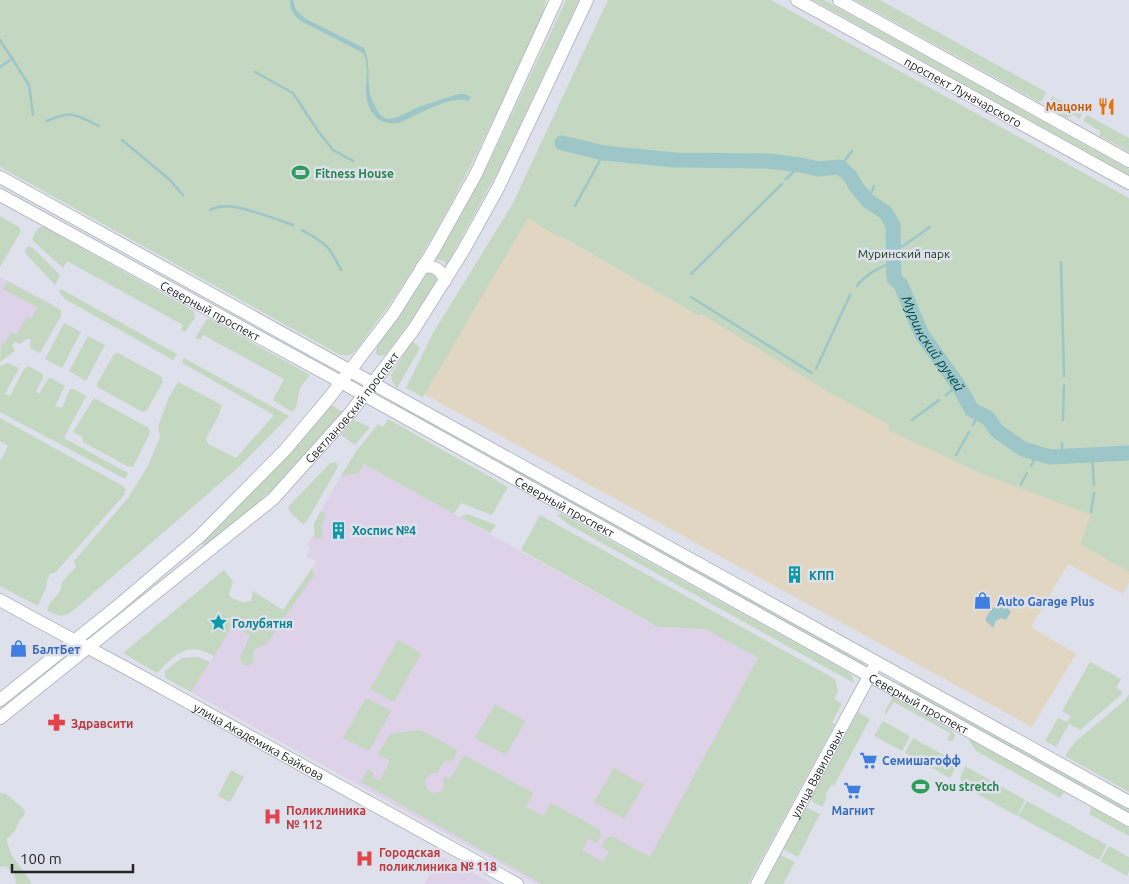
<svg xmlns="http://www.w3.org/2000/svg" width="1129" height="884" font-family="Ubuntu,sans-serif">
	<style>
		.industrial { fill: #e1d6c2 }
		.medical { fill: #ddd2e7 }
		.green { fill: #c4d7c0 }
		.water { fill: #9cc6c8 }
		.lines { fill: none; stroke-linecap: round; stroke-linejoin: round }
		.stream { stroke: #9cc6c8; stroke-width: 2.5 }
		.river { stroke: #9cc6c8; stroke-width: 15 }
		.secondary-casing { stroke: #b6bac4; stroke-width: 14 }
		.secondary { stroke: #fff; stroke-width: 12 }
		.labels { text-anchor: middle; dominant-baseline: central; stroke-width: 5; stroke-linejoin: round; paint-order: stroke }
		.street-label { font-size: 12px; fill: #25262a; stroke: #dee1eb }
		.food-label { font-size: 12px; font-weight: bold; fill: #c56008; stroke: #dee1eb; text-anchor: end }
		.leisure-label { font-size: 12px; font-weight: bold; fill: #27864d; stroke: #dee1eb; text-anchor: start }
		.park-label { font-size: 12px; fill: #183913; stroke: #dee1eb }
		.culture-label { font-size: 12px; font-weight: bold; fill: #0d838f; stroke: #dee1eb; text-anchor: start }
		.shop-label { font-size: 12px; font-weight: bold; fill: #366cbe; stroke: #dee1eb; text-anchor: start }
		.health-label { font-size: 12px; font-weight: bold; fill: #be3a42; stroke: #dee1eb; text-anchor: start }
		.water-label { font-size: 14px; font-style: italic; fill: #024548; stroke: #dee1eb }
	</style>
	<rect width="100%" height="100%" fill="#dee1eb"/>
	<!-- industrial -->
	<path class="industrial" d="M528,218l171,98 2,-2 129,79 61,32 -3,5 94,44 110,41 -12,29 49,28v11l-6,11 -55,-30 -37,63 45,27 -44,73 -608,-333z"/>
	<!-- medical -->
	<path class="medical" d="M0,277l54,28 -54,43z
		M364,464l293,163 48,2 111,61 -89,194h-190l-346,-192 42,-67 28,19 56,-82 -11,-6 4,-7 -3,-4 8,-11 -1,-10 22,-40 11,-18z
		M440,856l20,10 33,18h-69z"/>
	<!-- green -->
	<path class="green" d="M0,0h546c-6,29 -26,63 -39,90 -39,83 -79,165 -135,238 -5,6 -14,23 -21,26 -3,2 -8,1 -11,1l-340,-188z
		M566,0h13l-81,171 -52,95 -2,-5 -9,-2 30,-51 22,-41z
		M608,0h163l358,198v374l-49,-28 11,-29 -109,-41 -94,-44 2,-5 -60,-32 -129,-79 -2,2 -135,-78c-8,-1 -27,-15 -36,-20l-105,179 -17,-9 27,-55 79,-128z
		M813,0h11l305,169v6z
		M855,0h25l166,92 -3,7 -4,3z
		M1052,96l31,17 -4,6 -5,-4 -7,3 -19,-11z
		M1087,115l42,23v14l-29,-16v-5l-17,-10z
		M0,216l19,11 2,4 -21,36z
		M40,227h4l150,84 1,7 -10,14 -4,-2 2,-5 -116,-64 -4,7 -31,-28 3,-8z
		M28,246l4,1 28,28 -5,10 -29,-31 -1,-3z
		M427,271h5l6,8 -25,39 -28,37 -6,1 -3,-3 1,-8z
		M7,281l54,29v6l-21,37 -10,-5 1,-9h-5l-6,5 -5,-2 -3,3 3,6 -15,11 1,-20 3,2 7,-12 5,3 11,-18 4,2 7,-11 -35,-19z
		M61,289l116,65 -4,6 -108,-61 -6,-7z
		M207,319h3l100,56 -10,13 -4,19 -4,5 -19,-12 11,-21 -81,-44 -3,5 -5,-2z
		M64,323l17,9 -19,36 -17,-9z
		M88,336l17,9 -19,36 -17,-10z
		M412,341l8,7 -23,40 -5,-7 -1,-6z
		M118,353l44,24 1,5 -16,28 -4,2 -46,-25v-3l17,-30z
		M184,358l105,58 -49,50 -165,143c-12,9 -13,8 -27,2 0,-13 13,-12 14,-29l14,-15 -2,-6 54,-63 20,-32 12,-29 -2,-10 10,-28 10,-17 44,23 -4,12 -12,21 2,6 28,14 38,-43 -92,-52z
		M8,363l11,5 -14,26 5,2 14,-27 4,-3 15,8v4l-7,13 3,3 9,-15 3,-1 14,8 -10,20 7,2 8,-19h4l12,7 -22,42 64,35 -3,6 -125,-67v-46z
		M94,398l55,30 1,5 -17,34 -6,-1 -44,-24 -1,-5 -9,-5z
		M397,403l138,77 -1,2 -139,-76z
		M331,405l12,7 -63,71 -74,64 -4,-3 87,-90z
		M0,418l123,68 3,4 -2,5 -68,77 -6,2 -3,6 -1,8 -8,18 -38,-20v-125l8,-15 -8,-5z
		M388,419l120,68 -16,28 -31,-12 -7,11 -90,-50 -5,9 -18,3 14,-23 23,-29 5,3z
		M354,420l16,7 -15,18 -14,-10z
		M336,462l2,5 -31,54 -4,3 -13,-12 -2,-5 42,-44z
		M544,484l322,179v1l-3,1 -321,-178z
		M321,511l5,4 -4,9 1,13 -6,2 -3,-3 1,-2 -1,-10z
		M560,513l288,159 4,4 2,7 -288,-160 -8,-7z
		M467,514l3,1 26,10 -6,8 -30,-16z
		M540,515l295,164 3,12 -4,8 8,5 -10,18 3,2 -87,160h-206l-181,-102 7,-13 6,4 -2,5 8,2 10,-19 -12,-7 12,-20 30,-4 36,19 1,3 -3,8 -9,1 -8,12c-23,1 -7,32 7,15l-1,-12 7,3 13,-22 3,-1 67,37 -7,14 17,9 8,-13 48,26 2,7 -4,7 -9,-4 -6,11 21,12 6,-11 -8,-5 5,-7 5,-3 39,21 108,-199 -53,-29 -47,-2 -137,-77z
		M312,568l2,7 -22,32 -12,15 -9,16 -4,6 -13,5 -1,14 -6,3 -5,-2 -2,-6 10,-22 -17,-11 -19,31c-27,-16 -39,-1 -57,17l-34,-20 101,-83 9,11 -4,14c5,5 14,9 22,6l2,-10 30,19z
		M398,640l23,13 -27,49 -24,-13z
		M198,657l12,5 -19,30 -26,-14v-7l17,-13z
		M1090,662l31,17 -5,9 7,4 -2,3 -41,35 -11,-6 -13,23 -11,-6 13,-23 9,4 4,-6 -9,-5z
		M901,681l228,127v5l-230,-128z
		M1129,694v98l-64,-36 9,-13 50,-42z
		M893,697l58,33 4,5 -1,5 -5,1 -1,-2 2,-6 -56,-31 -8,12 -2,-1z
		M366,698l25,13 -22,40 -26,-13z
		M495,704l30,17 -19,34 -31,-17z
		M858,712l12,7 -36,67 -3,-1 -6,11 2,1 -5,10 -9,-5 -2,-4z
		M883,721l27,15 -8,15 -28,-15z
		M913,738l45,25 -8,15 -45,-25z
		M970,739l94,53 -4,6 -84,-47 -7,-10z
		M965,766l60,34 -8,16 -54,-30 -3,-8z
		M614,768l30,17 -20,34 -30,-17z
		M231,770l13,7 -14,25 -12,-6z
		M0,793l6,1 19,16 -1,6 -4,3 -5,12 -8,8c1,17 17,31 25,45h-16l-2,-11 -9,-7 -5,1z
		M1027,801l80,44 -8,15 -81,-44z
		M1092,807l37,21v8l-40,-22z
		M805,808l5,1 10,5 -22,43 -15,-8z
		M1109,846l20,11v14l-2,5 -27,-15z
		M780,855l15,7 -12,22h-19z"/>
	<!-- water -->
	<path class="water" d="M290,0h3l3,10 10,9 58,29c7,15 3,30 6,46 1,5 4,9 6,14 10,22 29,4 43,-1 13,-5 27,-9 40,-13h6l6,3 -3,4c-16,-7 -53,15 -69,22 -10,1 -18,0 -25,-8 -16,-20 -1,-43 -11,-62l-62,-32c-8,-6 -11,-11 -11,-21z
		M998,605h7l6,7 -5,8 -5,-2 -5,3 -3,7 -8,-8 6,-11z"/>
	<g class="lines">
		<!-- stream -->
		<path class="stream" d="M0,40l29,45 4,30
			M0,67l13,-9
			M255,72l38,21 25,38 15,19 20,11
			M47,121c25,-11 28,-7 52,5
			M122,140l47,39 14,16
			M840,167l12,-16
			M786,179l15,-14
			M868,201l6,-15
			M575,206l29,-53
			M210,210c19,-10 46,3 66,9
			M279,220l14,5
			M302,230c23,13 27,15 39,40
			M894,247l9,-1 27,-19
			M1061,262l3,114
			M691,274l91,-90
			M857,286c6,-9 25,-22 37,-22
			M691,297l121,76
			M816,369l34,-74
			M946,395l12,-10
			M912,420l27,-20
			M1063,420l1,-35
			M973,425l6,-12
			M956,455l13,-23
			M1092,455l2,30
			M1062,457v-14
			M1031,466l6,-12
			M1021,484l6,-11
			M1091,512l3,-19"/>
		<!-- river -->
		<path class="river" id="s1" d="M562,143l42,10 71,7 93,1 33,4 17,4 22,-2 10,9 7,12 11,13 17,11 8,13 1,53 7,7 20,48 37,52 14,25 16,8 9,13 26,18 27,8 79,-4"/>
		<defs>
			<g id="secondary">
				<path id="s2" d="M797,0l332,183"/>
				<path d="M839,0l290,161"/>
				<path d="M0,177l1129,625"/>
				<path id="s3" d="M0,195l341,187 788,438"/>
				<path d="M422,267c12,-2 19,2 23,14"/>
				<path id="s4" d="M0,600c55,31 111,59 166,90 117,64 234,129 351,194"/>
				<path d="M0,700l113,-90 86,-73 86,-87 44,-52 64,-84 40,-63 43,-77 80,-174"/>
				<path id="s5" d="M0,718l273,-219 78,-87 63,-83 49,-78 35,-63 89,-188"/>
				<path id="s6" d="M757,884l116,-215"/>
			</g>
		</defs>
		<!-- secondary casing -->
		<use href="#secondary" class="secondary-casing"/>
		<!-- secondary -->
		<use href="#secondary" class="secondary"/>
	</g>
	<!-- icons -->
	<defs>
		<symbol id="restaurant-bare" viewBox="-9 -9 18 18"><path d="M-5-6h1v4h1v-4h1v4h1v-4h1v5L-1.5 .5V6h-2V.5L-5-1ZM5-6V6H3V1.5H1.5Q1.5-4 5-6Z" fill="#e8710a" stroke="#dee1eb" stroke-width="2.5" paint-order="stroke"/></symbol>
		<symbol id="stadium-bare" viewBox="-9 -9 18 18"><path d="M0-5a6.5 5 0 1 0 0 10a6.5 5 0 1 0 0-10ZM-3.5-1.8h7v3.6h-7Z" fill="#2e9e5b" stroke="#dee1eb" stroke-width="2.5" paint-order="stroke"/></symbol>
		<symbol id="building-bare" viewBox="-9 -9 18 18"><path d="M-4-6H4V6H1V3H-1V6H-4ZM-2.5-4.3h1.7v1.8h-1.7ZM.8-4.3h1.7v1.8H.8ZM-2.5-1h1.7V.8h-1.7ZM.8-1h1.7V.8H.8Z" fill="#0f9aa8" stroke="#dee1eb" stroke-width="2.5" paint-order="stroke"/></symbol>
		<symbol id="shop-bare" viewBox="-9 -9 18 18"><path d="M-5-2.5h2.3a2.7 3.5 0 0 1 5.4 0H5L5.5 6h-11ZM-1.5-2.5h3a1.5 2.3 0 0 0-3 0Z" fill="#3f7fe0" stroke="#dee1eb" stroke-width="2.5" paint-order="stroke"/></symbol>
		<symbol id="sight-bare" viewBox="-9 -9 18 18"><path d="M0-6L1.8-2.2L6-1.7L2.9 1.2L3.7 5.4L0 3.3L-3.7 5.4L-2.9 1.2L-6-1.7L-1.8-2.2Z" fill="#0f9aa8" stroke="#dee1eb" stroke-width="2.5" paint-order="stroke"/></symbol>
		<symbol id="pharmacy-bare" viewBox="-9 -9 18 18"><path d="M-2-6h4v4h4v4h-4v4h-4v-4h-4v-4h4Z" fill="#e0444e" stroke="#dee1eb" stroke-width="2.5" paint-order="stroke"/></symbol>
		<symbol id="supermarket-bare" viewBox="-9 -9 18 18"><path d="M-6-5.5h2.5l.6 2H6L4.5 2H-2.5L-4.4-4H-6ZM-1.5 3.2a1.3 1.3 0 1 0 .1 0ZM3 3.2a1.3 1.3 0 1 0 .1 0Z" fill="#3f7fe0" stroke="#dee1eb" stroke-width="2.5" paint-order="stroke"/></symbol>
		<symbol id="hospital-bare" viewBox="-9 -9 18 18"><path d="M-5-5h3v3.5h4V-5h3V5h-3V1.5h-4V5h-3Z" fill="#e0444e" stroke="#dee1eb" stroke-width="2.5" paint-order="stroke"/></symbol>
	</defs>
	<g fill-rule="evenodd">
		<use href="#restaurant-bare" x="1094" y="94" width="25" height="25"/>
		<use href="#stadium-bare" x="288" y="160" width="25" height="25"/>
		<use href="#building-bare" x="326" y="518" width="25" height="25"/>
		<use href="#building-bare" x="782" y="562" width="25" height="25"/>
		<use href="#shop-bare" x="970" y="588" width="25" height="25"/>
		<use href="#sight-bare" x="206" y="610" width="25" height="25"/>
		<use href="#shop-bare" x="6" y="636" width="25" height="25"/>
		<use href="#pharmacy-bare" x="44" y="710" width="25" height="25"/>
		<use href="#supermarket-bare" x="856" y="748" width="25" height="25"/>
		<use href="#stadium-bare" x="908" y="774" width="25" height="25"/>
		<use href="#supermarket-bare" x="840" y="778" width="25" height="25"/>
		<use href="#hospital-bare" x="260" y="804" width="25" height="25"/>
		<use href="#hospital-bare" x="352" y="846" width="25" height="25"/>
	</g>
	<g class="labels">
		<!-- street labels -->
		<g class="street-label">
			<text stroke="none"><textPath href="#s2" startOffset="190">проспект Луначарского</textPath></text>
			<text stroke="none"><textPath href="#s3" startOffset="240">Северный проспект</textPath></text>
			<text stroke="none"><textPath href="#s5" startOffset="471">Светлановский проспект</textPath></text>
			<text stroke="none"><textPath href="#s3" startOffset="645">Северный проспект</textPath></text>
			<text stroke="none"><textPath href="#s3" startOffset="1050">Северный проспект</textPath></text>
			<text stroke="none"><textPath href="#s4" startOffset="295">улица Академика Байкова</textPath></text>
			<text stroke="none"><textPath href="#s6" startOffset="126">улица Вавиловых</textPath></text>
		</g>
		<!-- food labels -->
		<g class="food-label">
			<text x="1092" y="106">Мацони</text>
		</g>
		<!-- leisure labels -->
		<g class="leisure-label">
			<text x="315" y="173">Fitness House</text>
			<text x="935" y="786">You stretch</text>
		</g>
		<!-- park labels -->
		<g class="park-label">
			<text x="904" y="253">Муринский парк</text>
		</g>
		<!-- culture labels -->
		<g class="culture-label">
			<text x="352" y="530">Хоспис №4</text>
			<text x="809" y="575">КПП</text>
			<text x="232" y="623">Голубятня</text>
		</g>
		<!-- shop labels -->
		<g class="shop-label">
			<text x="997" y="601">Auto Garage Plus</text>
			<text x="32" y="649">БалтБет</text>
			<text x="882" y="760">Семишагофф</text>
			<text x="853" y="810" text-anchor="middle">Магнит</text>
		</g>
		<!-- health labels -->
		<g class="health-label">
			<text x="71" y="723">Здравсити</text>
			<text x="286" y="810">Поликлиника<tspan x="286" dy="14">№ 112</tspan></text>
			<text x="379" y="852">Городская<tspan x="379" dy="14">поликлиника № 118</tspan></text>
		</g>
		<!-- water labels -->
		<g class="water-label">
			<text stroke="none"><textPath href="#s1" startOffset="490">Муринский ручей</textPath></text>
		</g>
	</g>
	<!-- scale -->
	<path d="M12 864v8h121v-8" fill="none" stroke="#25262a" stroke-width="2.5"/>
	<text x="20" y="864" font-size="15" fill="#25262a" stroke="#dee1eb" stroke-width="4" paint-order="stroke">100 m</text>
</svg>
